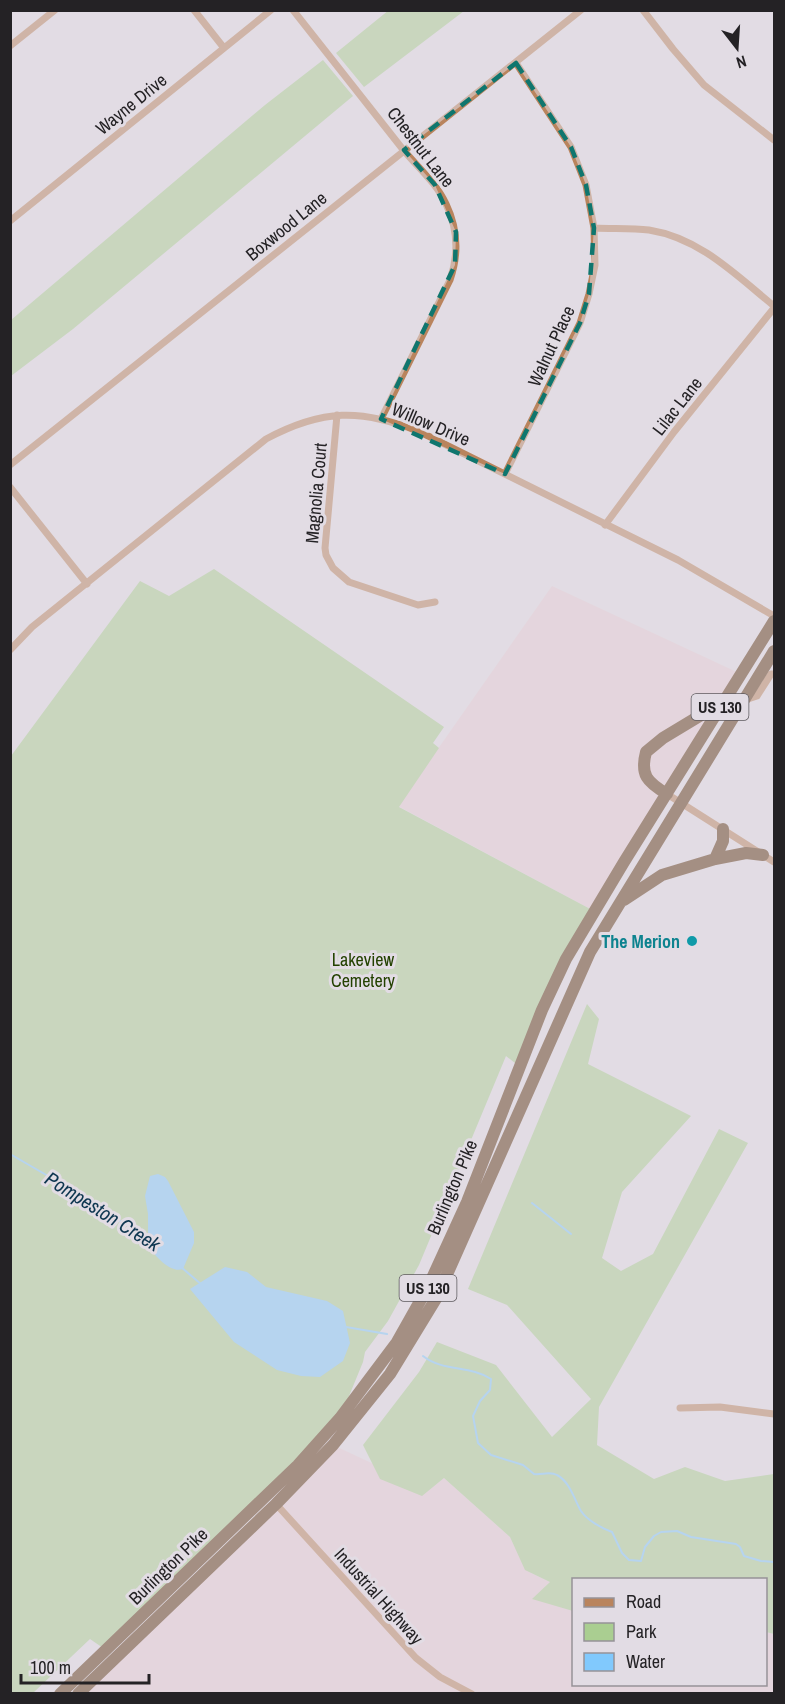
<svg xmlns="http://www.w3.org/2000/svg" width="785" height="1704" font-family="'Archivo Narrow',sans-serif">
	<style>
		.commercial { fill: #e7cdd4 }
		.green { fill: #aace91 }
		.water { fill: #81c9fd }
		.lines { fill: none; stroke-linecap: round; stroke-linejoin: round }
		.stream { stroke: #81c9fd; stroke-width: 2 }
		.street { stroke: #b9845d; stroke-width: 7 }
		.highway { stroke: #5a310e; stroke-width: 12 }
		.marked { fill: none; stroke: #0f766e; stroke-width: 4.5; stroke-dasharray: 12 8; stroke-linejoin: round }
		.culture-dot { fill: #0f9aa8; stroke: #e2dce4; stroke-width: 2 }
		.labels { text-anchor: middle; dominant-baseline: central; stroke-width: 6; stroke-linejoin: round; paint-order: stroke }
		.shield { fill: #e2dce4; stroke: #5d5a5e; stroke-width: 1.5 }
		.shield-label { font-size: 16px; font-weight: bold; fill: #242225 }
		.street-label { font-size: 18px; fill: #242225; stroke: #e2dce4 }
		.culture-label { font-size: 18px; font-weight: bold; fill: #0d838f; stroke: #e2dce4; text-anchor: end }
		.park-label { font-size: 18px; fill: #234100; stroke: #e2dce4 }
		.water-label { font-size: 20px; font-style: italic; fill: #0e3650; stroke: #e2dce4 }
	</style>
	<rect width="100%" height="100%" fill="#e2dce4"/>
	<!-- commercial -->
	<path class="commercial" d="M552,586l189,88 -147,237 -196,-105z
		M333,1445l96,45 15,-12 66,59 13,27 8,9 19,9 -5,5 28,17 1,80h192v-52l8,2v59l-696,1z"/>
	<!-- green -->
	<path class="green" d="M389,10l75,1 -100,76 -28,-34z
		M323,60l30,36 -280,233 -62,47v-56l254,-215z
		M214,569l230,158 -11,16 6,5 -40,59 195,104 -74,156 -14,-11 -87,209 -31,56 -23,31 -2,10 -23,56 -234,232 -16,-11 -57,54h-22v-937l129,-175 29,15z
		M587,1004l12,15 -11,45 103,52 -69,76 -20,66 19,13 32,-17 66,-125 29,14 -149,264 -2,38 57,34 31,-12 40,14 49,-7v160l-8,-2v-52h-192l-1,31 -41,-12 18,-17 -25,-12 -15,-33 -66,-59 -22,18 -42,-17 -17,-34 56,-73 18,-30 59,23 56,72 39,-38 -84,-94 -39,-16z"/>
	<!-- water -->
	<path class="water" d="M158,1174l7,3 3,4 26,51v11l-11,26c-12,5 -30,-14 -35,-25v-30l-3,-18 5,-20z
		M225,1267l22,5 19,15 61,14 16,10 7,32 -7,18 -23,16 -19,-1 -24,-6 -43,-28 -44,-53z"/>
	<g class="lines">
		<!-- stream -->
		<path class="stream" d="M10,1154l64,37 44,29 32,17
			M532,1203l39,31
			M181,1267l21,18
			M346,1327l41,7
			M423,1356c20,16 47,9 68,23l-1,11 -10,11 -7,15 5,27 13,12 32,10 11,9c8,1 16,-3 23,1 13,7 17,24 24,36 6,9 20,17 31,21l10,21 7,7 12,1 4,-14 9,-11 7,-4 16,-1 14,6 45,7 4,3 4,9 17,5 13,1"/>
		<!-- street -->
		<path class="street" d="M194,10l30,38
			M293,10c36,46 72,91 108,137 15,19 35,35 45,57 12,25 13,50 4,76l-69,139
			M643,10l30,39 31,36 70,55
			M10,46l45,-36
			M10,221l261,-211
			M594,228c18,1 37,0 55,2 51,8 87,45 125,76
			M337,415l-12,133 1,7 7,13 16,14 69,23 17,-3
			M10,465l571,-455
			M505,474l75,-151 9,-29 6,-29 -1,-37 -8,-43 -15,-38 -55,-84
			M10,487l77,97
			M605,525l69,-93 100,-124
			M10,650l22,-23 234,-188c56,-30 95,-31 154,-7l258,128 96,56
			M745,700l12,-4 14,-22h3
			M667,794l107,68
			M680,1408l40,-1 54,7
			M276,1504l140,154 24,19 32,17"/>
		<!-- highway -->
		<path class="highway" d="M667,794c-20,-12 -27,-19 -21,-42l17,-14 58,-35
			M715,859l31,-6 17,2
			M624,900l38,-25 53,-16 8,-18v-12
			M60,1694l238,-229 42,-47 57,-76 31,-55 39,-85 75,-192 24,-51 58,-97 150,-241
			M78,1694l198,-190 57,-59 57,-71 47,-77 153,-345 184,-301"/>
	</g>
	<!-- marked area -->
	<path d="M0 0H785V1704H0ZM516,63l55,84 15,38 8,43 -5,66 -9,29 -75,151 -124,-55 74,-154 1,-33 -21,-47 -31,-35z" fill="#e2dce4" fill-opacity=".55" fill-rule="evenodd"/>
	<path class="marked" d="M516,63l55,84 15,38 8,43 -5,66 -9,29 -75,151 -124,-55 74,-154 1,-33 -21,-47 -31,-35z"/>
	<!-- markers -->
	<circle class="culture-dot" cx="692" cy="941" r="6"/>
	<g class="labels">
		<!-- shield labels -->
		<g class="shield">
			<rect x="691.5" y="694" width="57" height="26" rx="4.5"/>
			<rect x="399.5" y="1275" width="57" height="26" rx="4.5"/>
		</g>
		<g class="shield-label">
			<text x="720" y="707">US 130</text>
			<text x="428" y="1288">US 130</text>
		</g>
		<!-- street labels -->
		<g class="street-label">
			<text transform="translate(131 104) rotate(-39)">Wayne Drive</text>
			<text transform="translate(421 147) rotate(52)">Chestnut Lane</text>
			<text transform="translate(286 226) rotate(-39)">Boxwood Lane</text>
			<text transform="translate(551 346) rotate(-65)">Walnut Place</text>
			<text transform="translate(677 406) rotate(-52)">Lilac Lane</text>
			<text transform="translate(431 424) rotate(23)">Willow Drive</text>
			<text transform="translate(316 493) rotate(-85)">Magnolia Court</text>
			<text transform="translate(452 1187) rotate(-67)">Burlington Pike</text>
			<text transform="translate(168 1566) rotate(-44)">Burlington Pike</text>
			<text transform="translate(379 1596) rotate(48)">Industrial Highway</text>
		</g>
		<!-- culture labels -->
		<g class="culture-label">
			<text x="680" y="941">The Merion</text>
		</g>
		<!-- park labels -->
		<g class="park-label">
			<text x="363" y="959">Lakeview<tspan x="363" dy="21">Cemetery</tspan></text>
		</g>
		<!-- water labels -->
		<g class="water-label">
			<text transform="translate(103 1211) rotate(32)">Pompeston Creek</text>
		</g>
	</g>
	<!-- border -->
	<rect width="785" height="1704" fill="none" stroke="#242225" stroke-width="24"/>
	<!-- legend -->
	<rect x="572" y="1578" width="195" height="108" fill="#e2dce4" stroke="#969298" stroke-width="1.5"/>
	<rect x="584" y="1598" width="30" height="9" fill="#b9845d" stroke="#969298" stroke-width="1.5"/>
	<text x="626" y="1608" font-size="18" fill="#242225">Road</text>
	<rect x="584" y="1623" width="30" height="18" fill="#aace91" stroke="#969298" stroke-width="1.5"/>
	<text x="626" y="1638" font-size="18" fill="#242225">Park</text>
	<rect x="584" y="1653" width="30" height="18" fill="#81c9fd" stroke="#969298" stroke-width="1.5"/>
	<text x="626" y="1668" font-size="18" fill="#242225">Water</text>
	<!-- north arrow -->
	<g transform="translate(737 48) rotate(163)" stroke="#e2dce4" stroke-width="4.5" paint-order="stroke">
	<path d="M0-4.5L10 22L0 15L-10 22Z" fill="#242225"/>
	<text y="-9" font-size="16" font-weight="bold" text-anchor="middle" fill="#242225">N</text>
	</g>
	<!-- scale -->
	<path d="M21 1674v9h128v-9" fill="none" stroke="#242225" stroke-width="3"/>
	<text x="30" y="1674" font-size="18" fill="#242225" stroke="#e2dce4" stroke-width="4.5" paint-order="stroke">100 m</text>
</svg>
